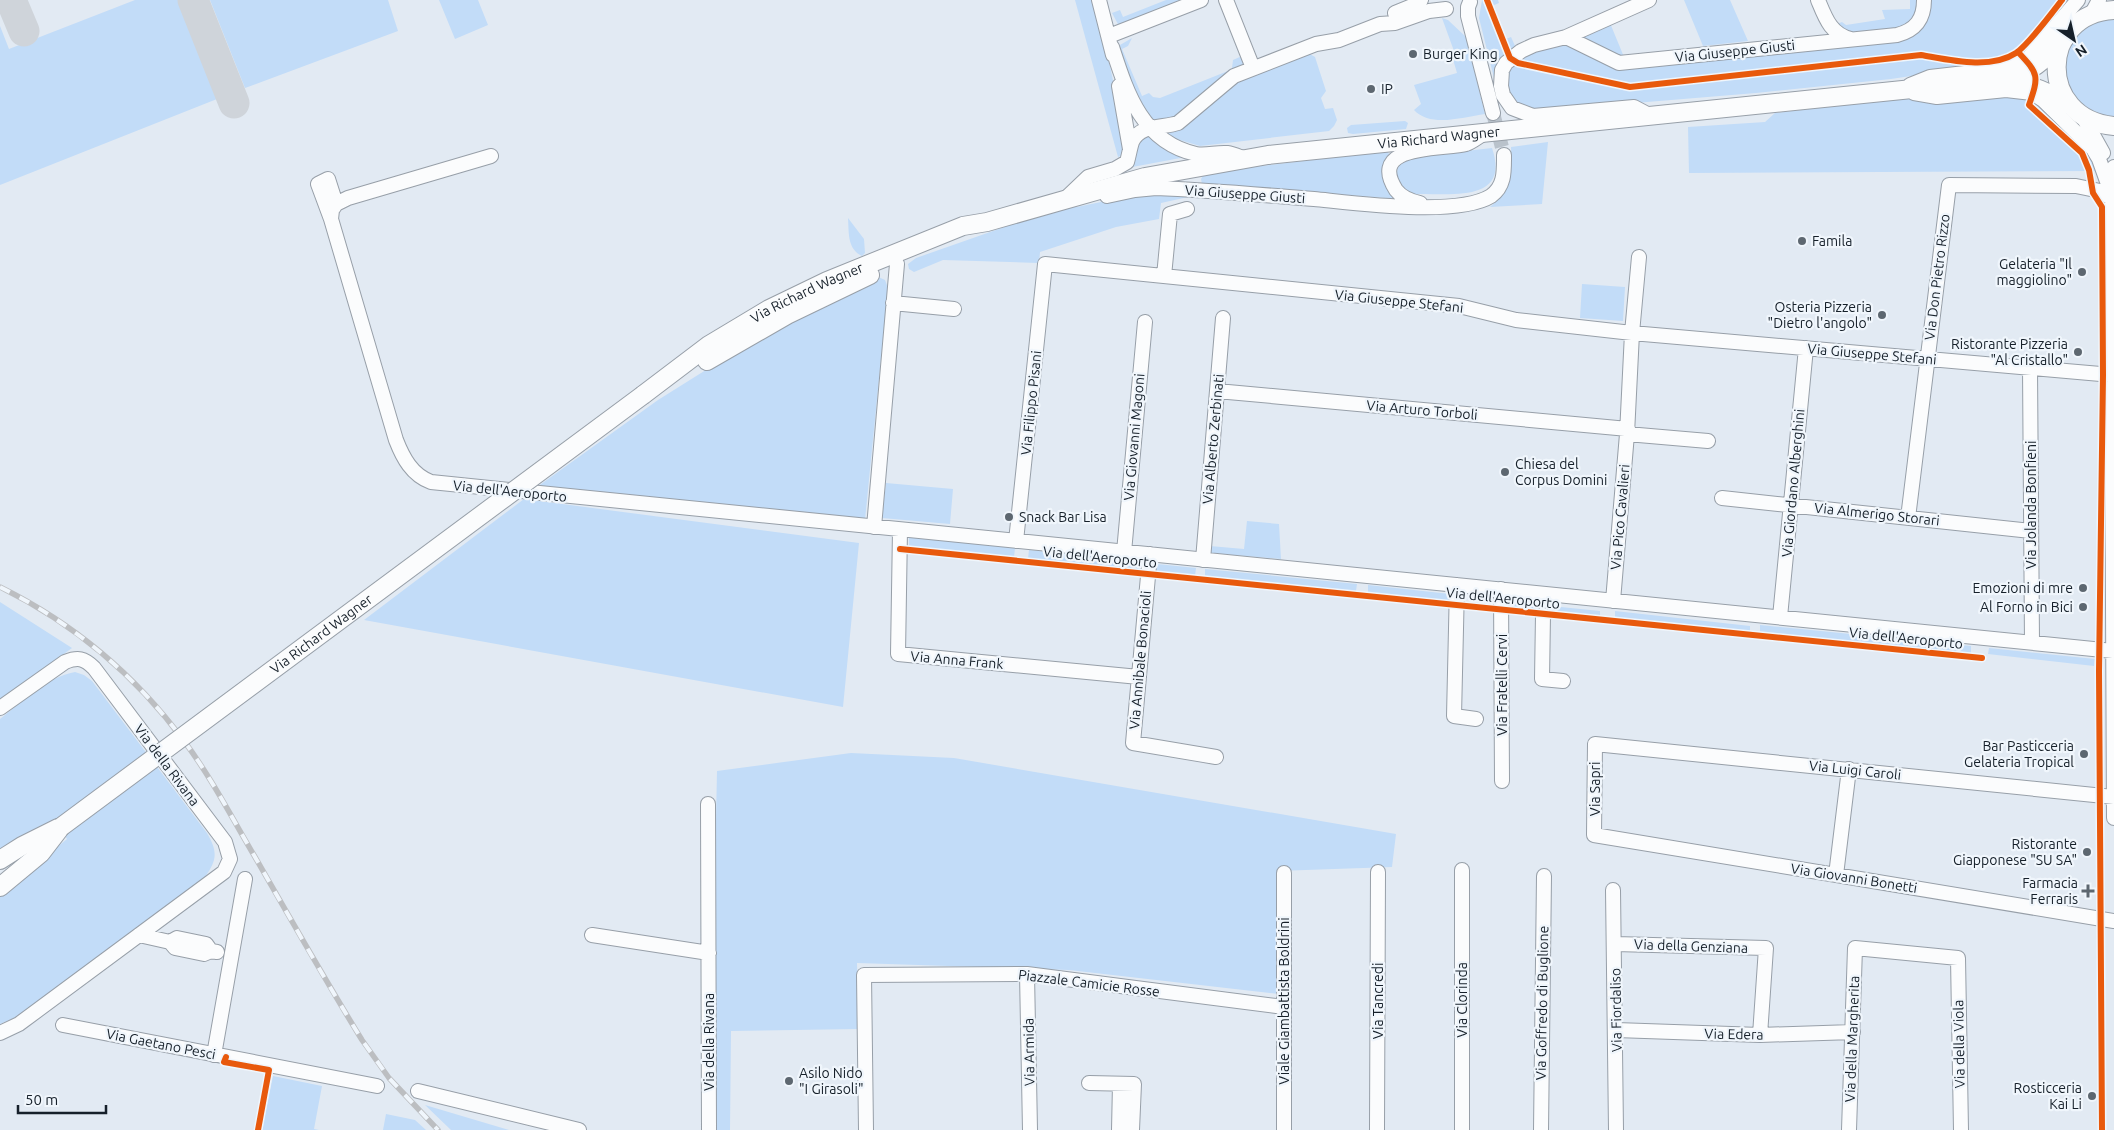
<svg xmlns="http://www.w3.org/2000/svg" width="2114" height="1130" font-family="Ubuntu,sans-serif">
	<style>
		.green { fill: #c2dcf8 }
		.lines { fill: none; stroke-linecap: round; stroke-linejoin: round }
		.taxiway { stroke: #cfd4da; stroke-width: 31 }
		.minor-tunnel { stroke: #b9c2cb; stroke-width: 14; stroke-dasharray: 14 7; stroke-linecap: butt }
		.minor-casing { stroke: #979fa8; stroke-width: 16 }
		.major-casing { stroke: #979fa8; stroke-width: 20 }
		.minor { stroke: #fbfcfd; stroke-width: 14 }
		.major { stroke: #fbfcfd; stroke-width: 18 }
		.rail-casing { stroke: #bcbec1; stroke-width: 5.5 }
		.rail { stroke: #f0f6fc; stroke-width: 4; stroke-dasharray: 11; stroke-linecap: butt }
		.major-bridge-casing { stroke: #979fa8; stroke-width: 20; stroke-linecap: butt }
		.major-bridge { stroke: #fbfcfd; stroke-width: 18 }
		.cycleway-casing { stroke: #f0f6fc; stroke-width: 9 }
		.cycleway { stroke: #e8590c; stroke-width: 6 }
		.poi-dot { fill: #5d6770; stroke: #f0f6fc; stroke-width: 2 }
		.labels { text-anchor: middle; dominant-baseline: central; stroke-width: 4.5; stroke-linejoin: round; paint-order: stroke }
		.street-label { font-size: 14px; fill: #16202a; stroke: #f0f6fc }
		.poi-label { font-size: 14px; fill: #16202a; stroke: #f0f6fc; text-anchor: end }
	</style>
	<rect width="100%" height="100%" fill="#e2eaf3"/>
	<!-- green -->
	<path class="green" d="M135,0h44l38,99 -217,86v-159l9,23z
		M210,0h178l10,31 -153,57z
		M439,0h39l10,25 -33,14z
		M1075,0h21l29,137 -2,18 -5,2z
		M1166,0h26l-73,26 -7,-13 8,-3 3,7z
		M1482,0h16l1,3 -7,3 14,33 5,-2 5,11 -20,38 -17,-68z
		M1684,0h46l18,41 -45,5z
		M1910,0h8c0,10 -3,22 -13,27 -7,4 -49,8 -58,6 -4,-2 -9,-5 -13,-8l8,-3 4,3 39,-6 -3,-9 28,-1z
		M1930,0h140c-20,23 -37,50 -66,62l-113,17 -135,14 -218,18c-20,-6 -37,-15 -30,-40 2,-7 4,-11 11,-15 13,-7 31,-10 45,-14l52,23 279,-25z
		M1442,18l6,2 18,17 19,77c-22,3 -54,14 -71,-4l7,-6 -7,-19 43,-12 -5,-17 2,-5z
		M2114,18v100c-64,-5 -66,-94 0,-100z
		M1610,23l14,34 -47,-20z
		M1132,38l-4,8 -6,3 20,47 7,-3 4,4 7,1 68,-27 4,-3 1,-8 9,-4 2,8 -64,54 -27,5 -13,-15 -21,-58 1,-5z
		M1308,53l7,4 11,34 -5,7 4,11 8,-1 4,12 -3,6 -5,5 -129,15 -27,-8 -10,-9 69,-48z
		M2008,93l27,6 56,55 4,17 -406,2 -1,-46 77,-5 10,-9 106,-13z
		M1405,121l3,2 -2,6 -53,5 -5,-1 -1,-5 4,-3z
		M1148,135l38,22 -59,11 10,-24z
		M1548,142l-6,62 -52,3c22,-18 22,-34 21,-60z
		M1492,148c19,56 -42,45 -78,46 -18,-4 -23,-24 -9,-36z
		M1387,151l4,6 9,42 -198,-15 -1,-5 3,-5 16,-3z
		M1189,193l-1,4 -27,6 -2,16 -43,8 -76,25 -1,11 -96,-3 -29,12 -5,-3 -1,-5 8,-6 146,-51h15l57,-12z
		M848,218l16,21 1,14 -3,3c-15,-7 -13,-24 -14,-38z
		M876,276l9,4 3,8 -23,232 -328,-33 121,-87 118,-74z
		M1582,284l43,3 -2,34 -43,-3z
		M886,483l67,6 -3,35 -68,-6z
		M524,499l335,44 -16,164 -479,-87z
		M1247,521l32,3 2,35 -71,-6v-7l34,3z
		M909,537l106,11 -1,9 -105,-11z
		M1029,550l114,12 -1,8 -114,-11z
		M1157,564l39,4 -1,8 -39,-4z
		M1205,569l152,15 -1,7 -151,-15z
		M1368,585l82,9 -1,8 -81,-9z
		M0,602l72,46 -72,53z
		M1513,602l87,9v7l-88,-9z
		M1615,611l135,15v6l-135,-14z
		M1760,625l211,21v7l-211,-21z
		M1989,648l106,11 -1,7 -106,-12z
		M75,672l9,3 8,6 115,152c11,19 10,27 -2,44l-184,138 -21,9v-130l67,-55 -13,-19 -54,33v-134c22,-17 47,-42 75,-47z
		M851,753l103,5 442,76 -4,33 -115,4 2,123 -210,-24 -212,-7 2,66 -128,2 -1,99h-17v-165l4,-194z
		M273,1076l49,10 -8,43 5,1h-57z
		M425,1105l84,25h-58z
		M386,1114l29,6 11,10h-43z"/>
	<g class="lines">
		<!-- taxiway -->
		<path class="taxiway" d="M11,0l13,31
			M193,0l41,103"/>
		<!-- minor-tunnel -->
		<path class="minor-tunnel" d="M1493,113l11,42"/>
		<defs>
			<path id="minor" d="M1099,0l14,55
				M1226,0l27,68
				M1818,0c7,17 13,35 33,39
				M1470,2l-2,5v9l25,97
				M1395,13l17,-7 9,-6
				M2091,15l8,-15
				M1109,36l92,-36
				M1566,37l83,-37
				M1112,47c15,46 30,95 84,107 10,2 21,-2 31,-1 6,1 13,4 19,6
				M1910,85l20,-8 79,-9 20,-11 49,-57
				M1119,86l11,63
				M1914,93l23,4 69,-7 26,3 11,7 50,49 6,10 10,28
				M1651,116l-17,-9 -101,9 -21,-8 -9,-13 -2,-9 1,-16 4,-7 15,-12 13,-6 32,-8 53,26 278,-28c19,-5 27,-16 27,-35
				M2083,117l20,36
				M2114,167l-3,13 3,638
				M1107,196l28,-6 21,-2c53,2 106,7 158,11 41,4 143,18 177,-3 14,-10 13,-25 13,-41
				M1066,198l22,-21 27,-8 12,-7c2,-7 3,-14 5,-20 8,-18 31,-14 46,-19l56,-47 82,-32 23,-4 41,-16 15,-1 34,-12 17,-2
				M1420,203c-10,-2 -18,-5 -24,-13 -30,-47 48,-40 70,-46 6,-2 12,-7 17,-10
				M336,204l12,-6 143,-42
				M331,219l-13,-35 10,-5 8,25 -4,6 -1,9 65,221c7,18 16,35 35,42l1682,169
				M1164,276l6,-62 17,-5
				M893,303l61,6
				M2030,368l2,274
				M1217,391l411,38
				M1627,434l81,7
				M1722,498l309,33
				M1908,518l41,-333 127,1 24,5 11,7
				M874,527l23,-263
				M900,530l-2,124 241,23
				M1016,541l29,-277 414,42 57,14 116,13 480,42
				M1124,552l21,-230
				M1150,554l-17,189 83,14
				M1203,560l20,-242
				M1457,585l-3,131 22,3
				M1501,589l1,192
				M1613,601l14,-167 5,-101 7,-76
				M1543,615l-1,64 21,2
				M1780,617l26,-269
				M0,708l65,-46c13,-5 19,-4 29,6l131,174 5,17 -6,13 -205,152 -19,9
				M2114,797l-519,-53 -1,91 520,86
				M708,804l1,326
				M1462,870v260
				M1284,873v257
				M1836,875l13,-106
				M1613,890l3,240
				M139,935l31,7 7,-4 29,6 5,7
				M592,935l117,18
				M170,942l5,6 29,6 7,-3 6,1
				M1615,944l151,4 -6,87
				M1027,974l3,156
				M63,1025l314,61
				M1616,1030l144,5 93,-3
				M214,1055l31,-176
				M1089,1083l45,1 -2,46
				M418,1091l161,39
				M866,1130l-2,-155 163,-1 257,33
				M1119,1130l1,-46
				M1377,1130l1,-258
				M1541,1130l3,-254
				M1849,1130l6,-182 103,10 3,172"/>
			<g id="major">
				<path d="M2114,10c-76,4 -77,109 0,116"/>
				<path d="M2006,81c23,3 42,10 61,23"/>
				<path d="M707,361l80,-46 83,-40"/>
				<path id="s1" d="M643,395l66,-50 60,-36 58,-28 136,-55 24,-4 158,-45 123,-22 732,-75c31,-6 45,-20 65,-42"/>
				<path d="M0,860l22,-14 36,-18"/>
				<path d="M0,887l41,-34 20,-26"/>
			</g>
		</defs>
		<!-- minor casing -->
		<use href="#minor" class="minor-casing"/>
		<!-- major casing -->
		<use href="#major" class="major-casing"/>
		<!-- minor -->
		<use href="#minor" class="minor"/>
		<!-- major -->
		<use href="#major" class="major"/>
		<defs>
			<path id="rail" d="M0,587c73,36 136,89 184,154 27,36 48,77 71,116 35,61 70,123 107,183l27,38 49,52"/>
		</defs>
		<!-- rail casing -->
		<use href="#rail" class="rail-casing"/>
		<!-- rail -->
		<use href="#rail" class="rail"/>
		<defs>
			<g id="major-bridge">
				<path id="s2" d="M61,827l582,-432"/>
			</g>
		</defs>
		<!-- major-bridge casing -->
		<use href="#major-bridge" class="major-bridge-casing"/>
		<!-- major-bridge -->
		<use href="#major-bridge" class="major-bridge"/>
		<defs>
			<path id="cycleway" d="M1487,0l23,58 8,5 112,24 291,-32c29,5 69,15 95,-2 12,-8 36,-40 46,-53
				M2018,52c21,22 21,24 11,53l53,48 7,17 4,23 9,14 1,168 -4,296 3,459
				M900,549l1082,109
				M226,1057l-2,5 45,8 -11,60"/>
		</defs>
		<!-- cycleway casing -->
		<use href="#cycleway" class="cycleway-casing"/>
		<!-- cycleway -->
		<use href="#cycleway" class="cycleway"/>
	</g>
	<!-- markers -->
	<g class="poi-dot">
		<circle cx="1413" cy="54" r="5"/>
		<circle cx="1371" cy="89" r="5"/>
		<circle cx="1802" cy="241" r="5"/>
		<circle cx="2082" cy="272" r="5"/>
		<circle cx="1882" cy="315" r="5"/>
		<circle cx="2078" cy="352" r="5"/>
		<circle cx="1505" cy="472" r="5"/>
		<circle cx="1009" cy="517" r="5"/>
		<circle cx="2083" cy="588" r="5"/>
		<circle cx="2083" cy="607" r="5"/>
		<circle cx="2084" cy="754" r="5"/>
		<circle cx="2087" cy="852" r="5"/>
		<path d="M2085.5 883.5h5v5h5v5h-5v5h-5v-5h-5v-5h5z"/>
		<circle cx="789" cy="1081" r="5"/>
		<circle cx="2092" cy="1096" r="5"/>
	</g>
	<g class="labels">
		<!-- street labels -->
		<g class="street-label">
			<text transform="translate(1735 51) rotate(-6)">Via Giuseppe Giusti</text>
			<text stroke="none"><textPath href="#s1" startOffset="849">Via Richard Wagner</textPath></text>
			<text transform="translate(1245 194) rotate(4)">Via Giuseppe Giusti</text>
			<text transform="translate(1937 277) rotate(-83)">Via Don Pietro Rizzo</text>
			<text stroke="none"><textPath href="#s1" startOffset="194">Via Richard Wagner</textPath></text>
			<text transform="translate(1399 301) rotate(6)">Via Giuseppe Stefani</text>
			<text transform="translate(1872 354) rotate(5)">Via Giuseppe Stefani</text>
			<text transform="translate(1031 403) rotate(-84)">Via Filippo Pisani</text>
			<text transform="translate(1422 410) rotate(5)">Via Arturo Torboli</text>
			<text transform="translate(1134 437) rotate(-85)">Via Giovanni Magoni</text>
			<text transform="translate(1213 439) rotate(-85)">Via Alberto Zerbinati</text>
			<text transform="translate(1793 483) rotate(-85)">Via Giordano Alberghini</text>
			<text transform="translate(510 491) rotate(6)">Via dell'Aeroporto</text>
			<text transform="translate(2031 505) rotate(-90)">Via Jolanda Bonfieni</text>
			<text transform="translate(1877 514) rotate(6)">Via Almerigo Storari</text>
			<text transform="translate(1620 517) rotate(-85)">Via Pico Cavalieri</text>
			<text transform="translate(1100 557) rotate(6)">Via dell'Aeroporto</text>
			<text transform="translate(1503 598) rotate(6)">Via dell'Aeroporto</text>
			<text stroke="none"><textPath href="#s2" startOffset="324">Via Richard Wagner</textPath></text>
			<text transform="translate(1906 638) rotate(6)">Via dell'Aeroporto</text>
			<text transform="translate(957 660) rotate(5)">Via Anna Frank</text>
			<text transform="translate(1140 660) rotate(-85)">Via Annibale Bonacioli</text>
			<text transform="translate(1502 685) rotate(-90)">Via Fratelli Cervi</text>
			<text transform="translate(167 765) rotate(53)">Via della Rivana</text>
			<text transform="translate(1855 770) rotate(6)">Via Luigi Caroli</text>
			<text transform="translate(1595 789) rotate(-90)">Via Sapri</text>
			<text transform="translate(1854 878) rotate(9)">Via Giovanni Bonetti</text>
			<text transform="translate(1691 946) rotate(2)">Via della Genziana</text>
			<text transform="translate(1089 983) rotate(7)">Piazzale Camicie Rosse</text>
			<text transform="translate(1462 1000) rotate(-90)">Via Clorinda</text>
			<text transform="translate(1284 1001) rotate(-90)">Viale Giambattista Boldrini</text>
			<text transform="translate(1378 1001) rotate(-90)">Via Tancredi</text>
			<text transform="translate(1542 1003) rotate(-89)">Via Goffredo di Buglione</text>
			<text transform="translate(1616 1010) rotate(-91)">Via Fiordaliso</text>
			<text transform="translate(1734 1034) rotate(1)">Via Edera</text>
			<text transform="translate(1852 1039) rotate(-88)">Via della Margherita</text>
			<text transform="translate(709 1042) rotate(-90)">Via della Rivana</text>
			<text transform="translate(161 1044) rotate(11)">Via Gaetano Pesci</text>
			<text transform="translate(1959 1044) rotate(-91)">Via della Viola</text>
			<text transform="translate(1029 1052) rotate(-91)">Via Armida</text>
		</g>
		<!-- poi labels -->
		<g class="poi-label">
			<text x="1423" y="54" text-anchor="start">Burger King</text>
			<text x="1381" y="89" text-anchor="start">IP</text>
			<text x="1812" y="241" text-anchor="start">Famila</text>
			<text x="2072" y="264">Gelateria "Il<tspan x="2072" dy="16">maggiolino"</tspan></text>
			<text x="1872" y="307">Osteria Pizzeria<tspan x="1872" dy="16">"Dietro l'angolo"</tspan></text>
			<text x="2068" y="344">Ristorante Pizzeria<tspan x="2068" dy="16">"Al Cristallo"</tspan></text>
			<text x="1515" y="464" text-anchor="start">Chiesa del<tspan x="1515" dy="16">Corpus Domini</tspan></text>
			<text x="1019" y="517" text-anchor="start">Snack Bar Lisa</text>
			<text x="2073" y="588">Emozioni di mre</text>
			<text x="2073" y="607">Al Forno in Bici</text>
			<text x="2074" y="746">Bar Pasticceria<tspan x="2074" dy="16">Gelateria Tropical</tspan></text>
			<text x="2077" y="844">Ristorante<tspan x="2077" dy="16">Giapponese "SU SA"</tspan></text>
			<text x="2078" y="883">Farmacia<tspan x="2078" dy="16">Ferraris</tspan></text>
			<text x="799" y="1073" text-anchor="start">Asilo Nido<tspan x="799" dy="16">"I Girasoli"</tspan></text>
			<text x="2082" y="1088">Rosticceria<tspan x="2082" dy="16">Kai Li</tspan></text>
		</g>
	</g>
	<!-- north arrow -->
	<g transform="translate(2074 40) rotate(146)" stroke="#f0f6fc" stroke-width="4" paint-order="stroke">
	<path d="M0-4L9 19L0 12L-9 19Z" fill="#16202a"/>
	<text y="-8" font-size="14" font-weight="bold" text-anchor="middle" fill="#16202a">N</text>
	</g>
	<!-- scale -->
	<path d="M18 1105v8h88v-8" fill="none" stroke="#16202a" stroke-width="2.5"/>
	<text x="25" y="1105" font-size="15" fill="#16202a" stroke="#f0f6fc" stroke-width="4" paint-order="stroke">50 m</text>
</svg>
